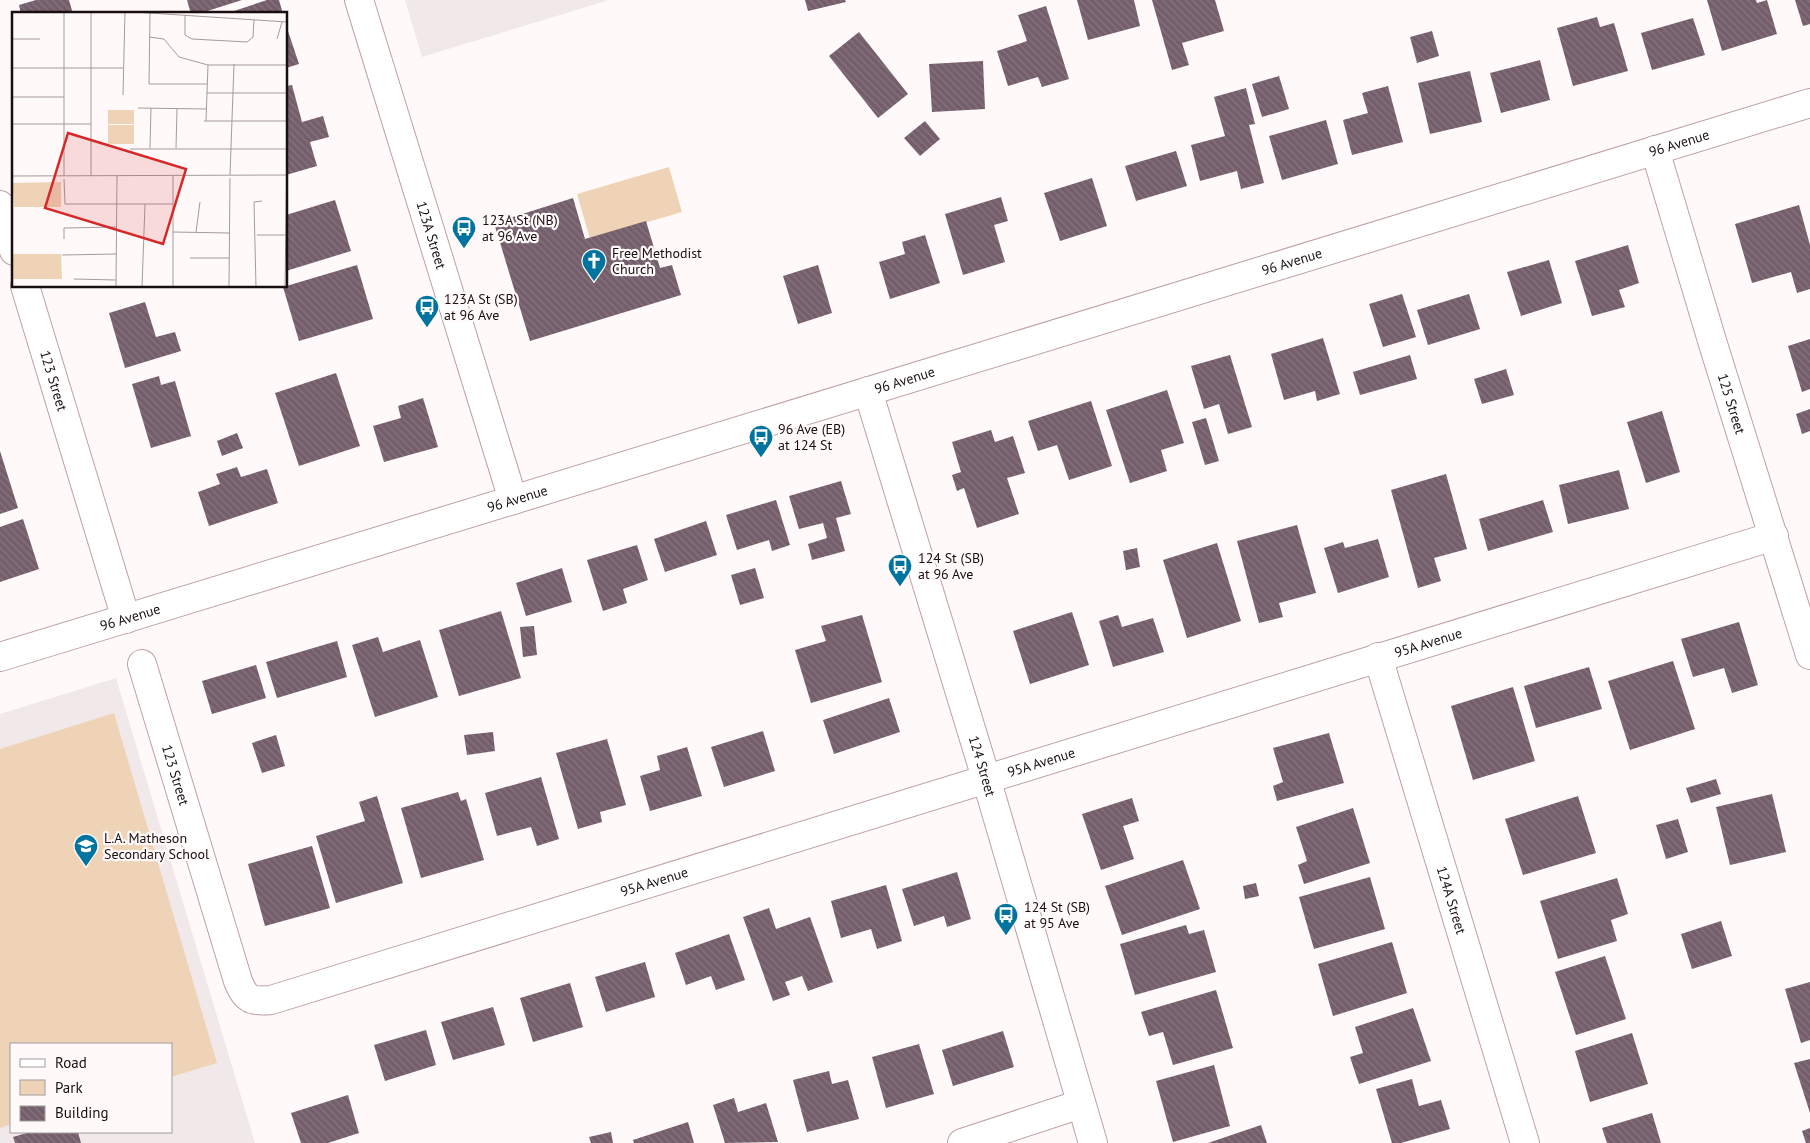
<svg xmlns="http://www.w3.org/2000/svg" width="1810" height="1143" font-family="'PT Sans',sans-serif">
	<style>
		.built { fill: #f1e9e9; fill-rule: evenodd }
		.park { fill: #efd3b7 }
		.building { fill: url(#building-back-hatch) }
		.lines { fill: none; stroke-linecap: round; stroke-linejoin: round }
		.street-casing { stroke: #bda1a3; stroke-width: 30 }
		.secondary-casing { stroke: #bda1a3; stroke-width: 30 }
		.street { stroke: #fff; stroke-width: 28 }
		.secondary { stroke: #fff; stroke-width: 28 }
		.labels { text-anchor: middle; dominant-baseline: central; stroke-width: 4.5; stroke-linejoin: round; paint-order: stroke }
		.street-label { font-size: 14px; fill: #190f10; stroke: #fff9f9 }
		.poi-label { font-size: 14px; fill: #190f10; stroke: #fff9f9; text-anchor: start }
		.inset-road { fill: none; stroke: #a39b9c; stroke-width: 1 }
		.view { fill: #d62828; fill-opacity: 0.15; stroke: #d62828; stroke-width: 2.5 }
		.inset-edge { fill: none; stroke: #190f10; stroke-width: 2.5 }
	</style>
	<defs>
		<pattern id="building-back-hatch" width="6" height="6" patternUnits="userSpaceOnUse" patternTransform="scale(1.25)"><rect width="6" height="6" fill="#745e6b"/><path d="M-1 5l2 2M0 0l6 6M5-1l2 2" fill="none" stroke="#86747e"/></pattern>
	</defs>
	<rect width="100%" height="100%" fill="#fff9f9"/>
	<!-- built -->
	<path class="built" d="M405,0h204l-187,57z
		M116,678l139,465h-255v-429zM11,1044h160v88h-160z"/>
	<!-- park -->
	<path class="park" d="M669,167l13,45 -92,27 -13,-45z
		M114,713l103,350 -46,14v-33h-160v80l-11,4v-379z"/>
	<!-- building -->
	<path class="building" d="M36,0h33l4,14h-52l-2,-9z
		M187,0h55l-44,14h-7z
		M267,0h12l4,14h-58z
		M805,0h40l1,2 -38,9z
		M1077,0h57l6,26 -52,14z
		M1152,0h63l9,31 -42,12 7,22 -17,5z
		M1707,0h49l1,3 10,-3 10,34 -55,17z
		M1795,0h15v24l-7,2z
		M1046,6l23,73 -27,8 -4,-10 -30,9 -11,-35 30,-10 -9,-26z
		M1597,17l3,10 14,-4 14,48 -55,15 -16,-58z
		M1693,18l12,37 -53,15 -11,-37z
		M286,25l13,39 -13,4z
		M1432,31l7,25 -22,7 -7,-26z
		M859,32l49,62 -30,24 -49,-62z
		M1540,60l10,40 -49,13 -11,-40z
		M983,61l2,48 -53,3 -3,-48z
		M1470,71l12,51 -52,12 -12,-51z
		M1279,76l10,33 -27,8 -10,-33z
		M292,85l10,37 21,-6 6,21 -19,5 7,24 -31,9v-89z
		M1388,86l15,56 -51,13 -9,-35 25,-7 -6,-20z
		M1246,88l9,36 -6,1 15,58 -23,6 -4,-18 -37,10 -9,-36 34,-9 -11,-39z
		M1326,120l12,44 -56,16 -13,-44z
		M925,121l15,18 -20,17 -16,-18z
		M1176,151l11,35 -51,15 -11,-35z
		M1092,178l15,48 -47,15 -16,-48z
		M1001,197l7,24 -14,4 11,37 -42,13 -18,-61z
		M573,198l12,41 61,-18 14,47 12,-3 9,30 -151,46 -36,-118z
		M335,200l16,51 -65,20v-56z
		M1799,205l11,40v44l-13,4 -6,-21 -39,11 -17,-59z
		M925,235l15,48 -50,16 -11,-37 26,-8 -3,-12z
		M1628,245l11,38 -20,7 6,17 -33,9 -17,-55z
		M1549,260l13,43 -41,13 -14,-44z
		M357,265l16,54 -74,22 -16,-54z
		M818,265l14,48 -34,11 -15,-48z
		M1402,294l14,43 -33,10 -14,-43z
		M1469,294l11,35 -52,16 -11,-35z
		M145,302l11,35 19,-5 6,19 -56,17 -16,-55z
		M1323,338l17,56 -23,7 -2,-10 -31,9 -13,-46z
		M1810,339v50l-8,3 -14,-46z
		M1230,355l22,72 -24,7 -9,-30 -15,5 -13,-43z
		M1410,355l7,24 -57,16 -7,-23z
		M1506,369l8,26 -32,9 -8,-25z
		M336,373l24,73 -61,20 -24,-73z
		M159,376l2,9 14,-4 16,55 -40,12 -19,-64z
		M1167,390l17,53 -23,7 6,21 -37,12 -24,-73z
		M423,398l15,49 -54,15 -11,-36 28,-8 -3,-12z
		M1091,401l21,65 -43,14 -12,-35 -19,6 -10,-30z
		M1810,409v22l-8,3 -6,-20z
		M1662,411l18,61 -34,11 -19,-61z
		M1206,418l13,43 -14,4 -13,-43z
		M991,430l4,12 18,-6 12,37 -18,5 12,36 -42,14 -13,-40 -7,3 -5,-16 9,-3 -9,-30z
		M237,433l6,15 -21,8 -5,-15z
		M0,451l18,57 -18,6z
		M237,467l4,10 26,-8 11,34 -69,23 -11,-34 22,-8 -4,-10z
		M1619,470l10,39 -61,15 -9,-39z
		M1446,474l21,75 -33,9 7,23 -23,7 -27,-98z
		M841,481l10,33 -15,4 9,33 -33,9 -4,-16 19,-6 -4,-15 -24,6 -10,-33z
		M776,500l14,45 -18,6 -3,-11 -32,10 -11,-35z
		M1543,500l10,32 -65,19 -9,-32z
		M23,519l16,50 -39,13v-55z
		M706,521l11,34 -52,17 -11,-33z
		M1297,525l19,68 -37,10 4,14 -24,6 -22,-82z
		M1378,539l11,38 -51,16 -14,-45 19,-6 2,6z
		M1217,543l24,78 -54,17 -24,-78z
		M637,545l11,35 -25,9 4,14 -24,8 -16,-51z
		M1137,548l3,19 -14,3 -3,-19z
		M562,568l10,34 -46,14 -10,-33z
		M755,568l9,30 -24,7 -9,-30z
		M501,611l20,67 -62,18 -20,-66z
		M1072,612l17,53 -59,19 -17,-53z
		M862,615l20,67 -71,21 -16,-53 31,-9 -5,-15z
		M1118,615l4,12 31,-9 11,34 -51,15 -14,-46z
		M1739,622l19,63 -26,8 -8,-25 -31,9 -12,-38z
		M534,626l3,29 -14,2 -3,-30z
		M378,637l5,15 37,-12 18,57 -63,20 -23,-72z
		M337,641l10,36 -70,21 -11,-36z
		M1673,661l22,68 -65,21 -22,-69z
		M256,665l10,33 -54,16 -10,-33z
		M1589,667l13,42 -66,19 -12,-42z
		M1513,687l22,74 -62,19 -22,-74z
		M889,698l11,34 -66,22 -11,-34z
		M763,731l12,40 -51,16 -13,-40z
		M493,732l2,19 -28,4 -3,-20z
		M1329,733l15,50 -67,18 -4,-15 10,-4 -10,-34z
		M276,735l9,31 -23,7 -10,-30z
		M607,739l19,66 -26,7 2,10 -24,7 -22,-76z
		M687,747l15,49 -52,15 -10,-35 20,-6 -3,-14z
		M541,777l18,62 -22,7 -6,-19 -34,9 -12,-43z
		M1716,779l5,15 -30,9 -5,-15z
		M458,792l3,9 5,-2 18,61 -63,18 -20,-70z
		M1772,794l14,58 -56,13 -14,-58z
		M377,796l26,87 -67,20 -20,-67 49,-15 -6,-19z
		M1578,796l18,57 -73,22 -18,-56z
		M1132,798l7,23 -16,5 11,33 -33,11 -19,-56z
		M1353,808l17,55 -66,21 -6,-19 9,-4 -11,-34z
		M1678,819l10,33 -22,7 -10,-34z
		M312,846l18,62 -65,18 -17,-62z
		M1183,860l17,49 -78,26 -17,-49z
		M957,872l14,47 -24,8 -3,-11 -30,10 -12,-37z
		M1370,877l15,52 -71,20 -15,-52z
		M1617,878l11,36 -17,6 6,21 -59,18 -18,-58z
		M1256,883l3,13 -14,3 -2,-13z
		M886,885l16,56 -25,8 -6,-20 -30,9 -10,-37z
		M769,908l7,21 34,-12 23,65 -25,9 -6,-15 -17,6 5,13 -17,6 -30,-84z
		M1721,921l11,35 -40,13 -11,-35z
		M1186,925l3,9 15,-4 12,42 -81,23 -15,-51z
		M729,934l16,46 -29,10 -5,-14 -25,9 -11,-32z
		M1392,942l15,51 -74,23 -15,-52z
		M1605,956l21,63 -50,16 -21,-63z
		M645,962l10,35 -49,15 -11,-35z
		M1810,982v58l-9,3 -16,-54z
		M570,983l13,44 -50,15 -13,-44z
		M1216,990l17,58 -60,17 -10,-33 -14,4 -8,-24z
		M493,1007l12,38 -52,15 -12,-38z
		M1413,1008l18,53 -72,23 -9,-27 13,-4 -8,-26z
		M426,1030l10,35 -51,16 -11,-36z
		M1003,1031l11,36 -61,19 -11,-36z
		M1632,1033l16,51 -58,18 -15,-51z
		M919,1044l15,50 -48,14 -14,-51z
		M1810,1059v54l-16,-50z
		M1214,1065l16,61 -57,16 -17,-61z
		M829,1071l3,13 16,-4 11,39 -52,13 -14,-52z
		M1412,1079l7,27 22,-6 9,29 -49,14h-9l-16,-54z
		M348,1095l11,38 -31,10h-27l-10,-30z
		M734,1098l4,14 28,-9 12,39 -53,1 -12,-38z
		M1652,1113l9,30h-54l-5,-15z
		M688,1122l6,21h-60l-1,-3z
		M1261,1125l6,18h-59z
		M1810,1128v15h-4l-4,-12z
		M30,1132h48l3,11h-66l-2,-6z
		M611,1132l2,11h-22l-2,-6z"/>
	<g class="lines">
		<defs>
			<g id="street">
				<path id="s1" d="M1655,150l58,194 97,311"/>
				<path d="M0,205l14,46"/>
				<path id="s2" d="M25,286l101,333"/>
				<path id="s3" d="M1378,657l147,486"/>
				<path id="s4" d="M142,664l96,317c7,18 13,21 33,19l1503,-464"/>
				<path d="M962,1143l119,-39"/>
			</g>
			<g id="secondary">
				<path id="s5" d="M359,0l154,500"/>
				<path id="s6" d="M868,391l118,387 107,365"/>
				<path id="s7" d="M0,657l1810,-554"/>
			</g>
		</defs>
		<!-- street casing -->
		<use href="#street" class="street-casing"/>
		<!-- secondary casing -->
		<use href="#secondary" class="secondary-casing"/>
		<!-- street -->
		<use href="#street" class="street"/>
		<!-- secondary -->
		<use href="#secondary" class="secondary"/>
	</g>
	<!-- icons -->
	<defs>
		<symbol id="bus-pin" viewBox="-11 -11 22 30"><path d="M0 17L-7.5 6A9.5 9.5 0 1 1 7.5 6Z" fill="#00749e" stroke="#fff9f9"/><path d="M-5-6H5V4H4V6H2V4H-2V6H-4V4H-5ZM-3.5-4V0h7V-4ZM-3.5 1.2v1.5H-2V1.2ZM2 1.2v1.5H3.5V1.2Z" fill="#fff"/></symbol>
		<symbol id="church-pin" viewBox="-11 -11 22 30"><path d="M0 17L-7.5 6A9.5 9.5 0 1 1 7.5 6Z" fill="#00749e" stroke="#fff9f9"/><path d="M-1.2-6h2.4v3.5h3.3v2.4h-3.3V6h-2.4V-.1h-3.3v-2.4h3.3Z" fill="#fff"/></symbol>
		<symbol id="school-pin" viewBox="-11 -11 22 30"><path d="M0 17L-7.5 6A9.5 9.5 0 1 1 7.5 6Z" fill="#00749e" stroke="#fff9f9"/><path d="M0-5L7-2L0 1L-7-2ZM-4 1L0 2.5L4 1V4Q0 6-4 4Z" fill="#fff"/></symbol>
	</defs>
	<g fill-rule="evenodd">
		<use href="#bus-pin" x="450" y="214" width="28" height="38"/>
		<use href="#church-pin" x="580" y="247" width="28" height="38"/>
		<use href="#bus-pin" x="413" y="293" width="28" height="38"/>
		<use href="#bus-pin" x="747" y="423" width="28" height="38"/>
		<use href="#bus-pin" x="886" y="552" width="28" height="38"/>
		<use href="#school-pin" x="72" y="832" width="28" height="38"/>
		<use href="#bus-pin" x="992" y="901" width="28" height="38"/>
	</g>
	<g class="labels">
		<!-- street labels -->
		<g class="street-label">
			<text stroke="none"><textPath href="#s7" startOffset="1756">96 Avenue</textPath></text>
			<text stroke="none"><textPath href="#s5" startOffset="246">123A Street</textPath></text>
			<text stroke="none"><textPath href="#s7" startOffset="1351">96 Avenue</textPath></text>
			<text stroke="none"><textPath href="#s7" startOffset="946">96 Avenue</textPath></text>
			<text stroke="none"><textPath href="#s2" startOffset="99">123 Street</textPath></text>
			<text stroke="none"><textPath href="#s1" startOffset="265">125 Street</textPath></text>
			<text stroke="none"><textPath href="#s7" startOffset="541">96 Avenue</textPath></text>
			<text stroke="none"><textPath href="#s7" startOffset="136">96 Avenue</textPath></text>
			<text stroke="none"><textPath href="#s4" startOffset="1585">95A Avenue</textPath></text>
			<text stroke="none"><textPath href="#s4" startOffset="1180">95A Avenue</textPath></text>
			<text stroke="none"><textPath href="#s6" startOffset="392">124 Street</textPath></text>
			<text stroke="none"><textPath href="#s4" startOffset="116">123 Street</textPath></text>
			<text stroke="none"><textPath href="#s4" startOffset="775">95A Avenue</textPath></text>
			<text stroke="none"><textPath href="#s3" startOffset="254">124A Street</textPath></text>
		</g>
		<!-- poi labels -->
		<g class="poi-label">
			<text x="482" y="220">123A St (NB)<tspan x="482" dy="16">at 96 Ave</tspan></text>
			<text x="612" y="253">Free Methodist<tspan x="612" dy="16">Church</tspan></text>
			<text x="444" y="299">123A St (SB)<tspan x="444" dy="16">at 96 Ave</tspan></text>
			<text x="778" y="429">96 Ave (EB)<tspan x="778" dy="16">at 124 St</tspan></text>
			<text x="918" y="558">124 St (SB)<tspan x="918" dy="16">at 96 Ave</tspan></text>
			<text x="104" y="838">L.A. Matheson<tspan x="104" dy="16">Secondary School</tspan></text>
			<text x="1024" y="907">124 St (SB)<tspan x="1024" dy="16">at 95 Ave</tspan></text>
		</g>
	</g>
	<!-- overview -->
	<g transform="translate(12 12)">
		<rect width="275" height="275" fill="#fff9f9"/>
		<path d="M96,98h26v14h-26zM96,113h26v19h-26zM49,170v25h-47l-1,-24zM0,242h49l1,25h-50z" fill="#efd3b7"/>
		<path class="inset-road" d="M122,0l153,10M138,1l-1,71h58M173,3v20l7,4 55,3 6,-5 1,-17M137,25l15,2 15,18 29,8h79M0,27h28M265,27l5,-17M0,56h111M195,81h80M111,83l2,-83M0,85h52M126,96l68,1M192,109h83M194,109l2,-56M0,112h79M138,136l1,-40M164,136l1,-39M118,137h157M218,163l4,-111M0,164l275,-1M52,164v-164M79,164v-164M52,167l1,25h108M133,192l-3,83h31M161,220l56,1M184,220l4,-30M245,223h28M52,227v-11l52,-1M50,243l54,-1M178,246h39M62,267l42,1M104,275l1,-111M161,275v-111M217,275l1,-109M238,275h34M244,275l-2,-85 8,-1M273,275l2,-134"/>
		<path class="view" d="M56,121l118,36 -23,75 -118,-36z"/>
		<rect width="275" height="275" class="inset-edge"/>
	</g>
	<!-- legend -->
	<rect x="10" y="1043" width="162" height="90" fill="#fff9f9" stroke="#a39b9c"/>
	<rect x="20" y="1059" width="25" height="8" fill="#ffffff" stroke="#a39b9c"/>
	<text x="55" y="1068" font-size="15" fill="#190f10">Road</text>
	<rect x="20" y="1080" width="25" height="15" fill="#efd3b7" stroke="#a39b9c"/>
	<text x="55" y="1093" font-size="15" fill="#190f10">Park</text>
	<rect x="20" y="1106" width="25" height="15" fill="url(#building-back-hatch)" stroke="#a39b9c"/>
	<text x="55" y="1118" font-size="15" fill="#190f10">Building</text>
</svg>
